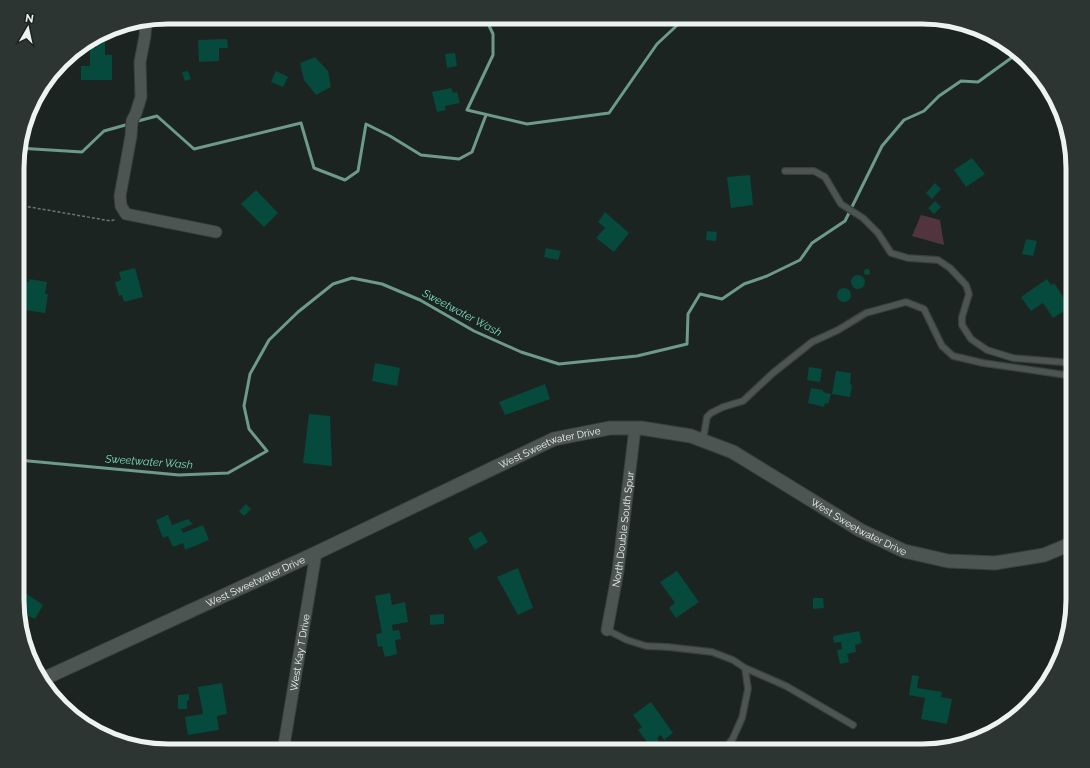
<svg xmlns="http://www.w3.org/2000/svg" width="1090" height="768" font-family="Raleway,sans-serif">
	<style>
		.green { fill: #52343e }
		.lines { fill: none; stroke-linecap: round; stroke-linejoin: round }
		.stream { stroke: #6e998d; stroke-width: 3 }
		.building { fill: #054a3c }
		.service-casing { stroke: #39403e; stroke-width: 8 }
		.minor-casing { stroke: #39403e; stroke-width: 13 }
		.tertiary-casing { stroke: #39403e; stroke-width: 15 }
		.path { stroke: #6d7471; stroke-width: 1.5; stroke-dasharray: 3 2; stroke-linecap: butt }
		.service { stroke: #4c5552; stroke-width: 5.5 }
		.minor { stroke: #4c5552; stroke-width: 11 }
		.tertiary { stroke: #4c5552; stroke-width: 13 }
		.labels { text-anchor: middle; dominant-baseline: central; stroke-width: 3.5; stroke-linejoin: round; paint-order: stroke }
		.street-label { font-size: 10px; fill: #edf3f1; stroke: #1c2421 }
		.water-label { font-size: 11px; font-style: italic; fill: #7cd9bf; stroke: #1c2421 }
		.rim { fill: none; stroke: #edf3f1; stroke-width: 5 }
	</style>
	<rect width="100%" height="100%" fill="#1c2421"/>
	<!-- green -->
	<path class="green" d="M921,215l19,5 4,25 -32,-9z"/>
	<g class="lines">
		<!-- stream -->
		<path class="stream" d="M253,17h5
			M485,17l8,17v21l-26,55 60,14 82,-11 48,-69 29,-27
			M134,122l23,-6 37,33 107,-26 13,45 31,12 13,-9 8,-47 24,12 31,19 38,4 13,-7 14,-37
			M18,148l64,4 22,-21 25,-7
			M18,460l161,15 49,-2 39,-22 -18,-22 -5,-23 6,-32 19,-34 29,-28 35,-28 19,-6 30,6 38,16 54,31 47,21 38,12 78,-8 50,-12 1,-30 12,-20 22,5 22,-15 23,-8 33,-16 12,-17 33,-22 37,-75 22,-26 20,-9 15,-15 22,-15 17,1 36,-26 2,-5"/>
	</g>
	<!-- building -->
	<path class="building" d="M185,17h12v4h-11z
		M103,33h2v22h7v25h-31v-14h9v-18h6v-10z
		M227,39l1,9h-9v13l-20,1 -1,-22z
		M455,53l2,13 -10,2 -2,-14z
		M315,57l13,14 3,16 -15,8 -12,-15 -4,-17z
		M188,71l3,8 -6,2 -3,-9z
		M276,71l12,6 -5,10 -12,-5z
		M451,88l2,5 4,-1 3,11 -15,3 1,4 -9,2 -5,-20z
		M972,158l13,16 -19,13 -12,-17z
		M750,175l3,30 -22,3 -4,-31z
		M935,183l6,6 -9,10 -6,-6z
		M256,190l22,23 -14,14 -23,-23z
		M935,201l6,6 -7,7 -6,-6z
		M605,212l24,21 -15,19 -18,-14 9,-10 -7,-6z
		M707,231l10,1 -1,9 -10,-1z
		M1026,239l11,2 -4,15 -11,-2z
		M546,248l15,3 -3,9 -14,-3z
		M135,268l8,29 -19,5 -2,-7 -3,1 -4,-14 6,-2 -2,-8z
		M864 272a3 3 0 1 1 6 0a3 3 0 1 1-6 0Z
		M851 282a7 7 0 1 1 14 0a7 7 0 1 1-14 0Z
		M29,279l18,3 -2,12h3l-3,19 -21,-3 2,-16 -5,-1 2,-12 6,1z
		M1047,279l4,6 3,-2 16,24 -17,11 -10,-15 -12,8 -10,-14z
		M837 295a7 7 0 1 1 14 0a7 7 0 1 1-14 0Z
		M375,363l25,5 -3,18 -25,-5z
		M809,367l13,2 -2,13 -13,-2z
		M836,371l15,2 -1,11 2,1 -2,12 -18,-3z
		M545,384l5,15 -45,16 -6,-13z
		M811,388l12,2v2l8,2 -3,10 -3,-1 -1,4 -16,-4z
		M309,414l21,2 2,50 -29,-3z
		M246,504l5,5 -7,7 -5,-5z
		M168,515l4,10 16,-6 5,5 -12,5 2,4 20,-8 6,15 -24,10 -2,-7 -10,4 -5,-11 -5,2 -7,-18z
		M481,531l7,11 -13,8 -7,-12z
		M518,568l15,40 -15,7 -21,-38z
		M677,571l22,31 -23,16 -7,-10 6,-5 -15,-21z
		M18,588l25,17 -8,14 -11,-5 -4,6 -2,-1z
		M390,593l2,12 13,-3 3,20 -16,3 1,6 6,-1 2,9 -6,1 2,14 -12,3 -3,-11 -4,1 -2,-13 6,-1 -7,-37z
		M813,598h10l1,10 -11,1z
		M444,614v10l-14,1v-10z
		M859,631l3,12 -7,2 1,7 -9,2 2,8 -9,2 -3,-14 5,-1 -1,-7 -7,1 -1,-7z
		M912,675l7,1 -2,12 25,4 -1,5 11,2 -5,25 -26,-5 4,-21 -16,-3z
		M222,683l5,31 -10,2 2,14 -31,5 -3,-18 18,-3 -5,-27z
		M189,694v6l-2,1v8h-9v-14z
		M651,702l22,31 -9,7 -3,-5 -4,3 2,3 -2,1 3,5 -6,4 -16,-21 4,-3 -9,-12z"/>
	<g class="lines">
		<defs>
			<path id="service" d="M785,171h29l11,6 16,27 22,14 15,15 13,20 17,5 30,2 12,8 16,17 3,9 -7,23v8l9,14 16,11 26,8 60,5
				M703,440l4,-23 4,-4 12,-6 20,-6 30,-28 39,-31 26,-12 28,-17 40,-11 18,7 18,37 11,10 30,7 90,13
				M607,630l20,10 19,6 22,1 44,5 21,8 12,8 41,18 67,39
				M724,751l9,-13 9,-20 6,-29 -3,-21"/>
			<g id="minor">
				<path d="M146,21l-1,15 -5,26 1,35 -5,16 -4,8 -1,15 -11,60 1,10 5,8 90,18"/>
				<path id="s1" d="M607,630l11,-59 17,-143"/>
				<path id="s2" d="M283,751l33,-198"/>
			</g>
			<g id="tertiary">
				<path id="s3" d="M41,680l275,-127 238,-114 56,-11h31l50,8 42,16 127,78 44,21 44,10 47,2 49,-8 29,-12"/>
			</g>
		</defs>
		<!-- service casing -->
		<use href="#service" class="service-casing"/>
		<!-- minor casing -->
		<use href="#minor" class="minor-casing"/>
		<!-- tertiary casing -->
		<use href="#tertiary" class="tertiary-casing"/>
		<!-- path -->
		<path class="path" d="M18,205l93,16 5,-2"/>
		<!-- service -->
		<use href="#service" class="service"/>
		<!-- minor -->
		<use href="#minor" class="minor"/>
		<!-- tertiary -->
		<use href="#tertiary" class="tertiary"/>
	</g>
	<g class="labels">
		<!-- street labels -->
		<g class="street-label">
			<text stroke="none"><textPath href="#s3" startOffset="560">West Sweetwater Drive</textPath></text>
			<text stroke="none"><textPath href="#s3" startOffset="897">West Sweetwater Drive</textPath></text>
			<text stroke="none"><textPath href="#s1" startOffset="102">North Double South Spur</textPath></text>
			<text stroke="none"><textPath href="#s3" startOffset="236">West Sweetwater Drive</textPath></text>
			<text stroke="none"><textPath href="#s2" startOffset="100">West Kay T Drive</textPath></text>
		</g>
		<!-- water labels -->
		<g class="water-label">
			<text transform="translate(462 313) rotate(28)">Sweetwater Wash</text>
			<text transform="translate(149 462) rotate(4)">Sweetwater Wash</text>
		</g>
	</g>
	<!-- crop -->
	<path d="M0 0H1090V768H0ZM168 24H922A144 144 0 0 1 1066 168V600A144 144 0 0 1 922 744H168A144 144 0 0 1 24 600V168A144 144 0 0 1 168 24Z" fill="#2d3532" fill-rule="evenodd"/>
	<path class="rim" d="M168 24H922A144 144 0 0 1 1066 168V600A144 144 0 0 1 922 744H168A144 144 0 0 1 24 600V168A144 144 0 0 1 168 24Z"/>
	<!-- north arrow -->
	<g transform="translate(28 28) rotate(9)" stroke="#1c2421" stroke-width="3" paint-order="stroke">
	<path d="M0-3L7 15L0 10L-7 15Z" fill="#edf3f1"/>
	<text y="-6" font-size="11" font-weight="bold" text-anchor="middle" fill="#edf3f1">N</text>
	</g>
</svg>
